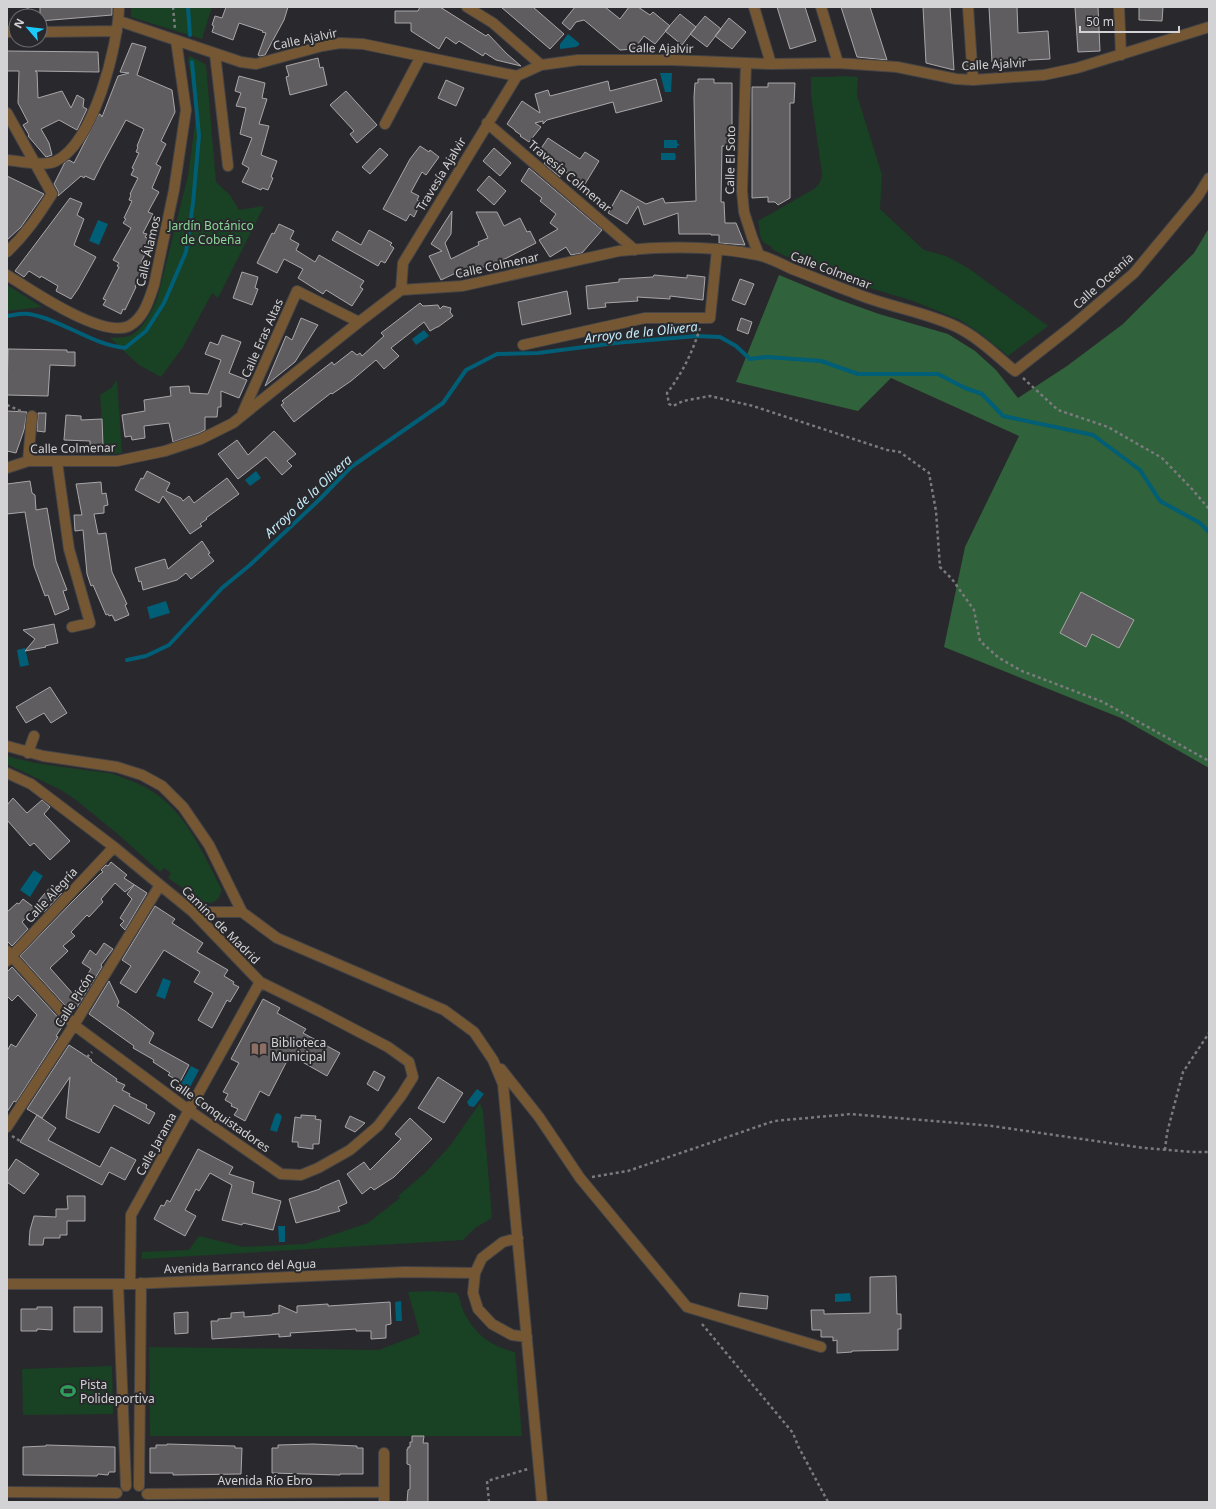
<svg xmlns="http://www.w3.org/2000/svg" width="1216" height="1509" font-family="'Noto Sans',sans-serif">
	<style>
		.green { fill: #194123 }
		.forest { fill: #30623b }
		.water { fill: #005e76 }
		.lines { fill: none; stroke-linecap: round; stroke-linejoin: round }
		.stream { stroke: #005e76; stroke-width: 4 }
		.building { fill: #605d61; stroke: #a9a6a9 }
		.minor-casing { stroke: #444448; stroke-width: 12 }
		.path { stroke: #7b7b7e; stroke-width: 2.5; stroke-dasharray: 3 3; stroke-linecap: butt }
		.minor { stroke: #755833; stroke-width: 10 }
		.labels { text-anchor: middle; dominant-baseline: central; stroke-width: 4; stroke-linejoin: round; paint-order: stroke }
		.street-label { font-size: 12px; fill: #d3d3d5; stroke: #29292d }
		.park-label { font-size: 12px; fill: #8ad598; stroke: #29292d }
		.poi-label { font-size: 12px; fill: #d3d3d5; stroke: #29292d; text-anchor: start }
		.water-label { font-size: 13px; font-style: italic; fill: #c3eaf9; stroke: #29292d }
	</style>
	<rect width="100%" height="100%" fill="#29292d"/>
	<!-- green -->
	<path class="green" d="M131,7h81l-10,32 -71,-22z
		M190,56l15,8 1,2 10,116 14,13 9,15 25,-4 -46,92 -6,-5 -29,54 -22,30 -22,-12 -29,-27c6,-1 14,0 19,-2 13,-4 25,-28 29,-40l30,-120 7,-52 1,-13 -8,-52z
		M841,76l17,1 -1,18 25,80 -2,34 44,41 22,6 22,12 80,58 -40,30 -27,-22 -21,-14 -47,-19 -63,-19 -29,-13 -36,-13 -13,-7 -1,-3c-14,-3 -10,-15 -13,-25l56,-32c5,-4 8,-9 8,-15l-11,-79v-18h20z
		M7,285l35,22 -35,4z
		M117,380l5,73 -18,2 -4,-60 11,-7z
		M7,756c34,10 67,12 102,17 6,1 11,4 17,6 55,18 71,64 96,111l-4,9 -6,4 -9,-1 -35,-24 3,-5 -7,-5 -4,4 -41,-37 -43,-35 -15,-10 -54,-26z
		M480,1103l3,8 9,107 -17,10 -12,12 -321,19v-7l47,-2 10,-14 44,11 62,-3 63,-21 32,-25 -2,-2 27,-23 24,-26z
		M430,1291l26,2c5,4 4,11 7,17 10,23 28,37 52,42l7,84h-372l-1,-89 230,3 41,-16 -12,-42z
		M112,1366l1,48 -90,1 -1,-46z"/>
	<!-- forest -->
	<path class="forest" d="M1209,228v540l-88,-50 -177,-71 21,-100 54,-111 -128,-58 -33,33 -122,-29 43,-107 58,24 42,15 69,20 27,17 21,19 22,28 49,-32 56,-42 71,-71z"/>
	<!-- water -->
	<path class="water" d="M568,34l11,9v2l-3,2 -16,2v-5z
		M660,73h12l-1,19h-6z
		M664,140h13v3l3,2 -3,1v2h-13z
		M661,153h14l1,4 -1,3h-14z
		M98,220l10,4 -9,21 -10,-4z
		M424,330l5,6 -13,9 -4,-6z
		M256,471l5,7 -11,8 -5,-6z
		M166,601l4,12 -20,6 -3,-12z
		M25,648l4,17 -9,2 -3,-17z
		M34,870l9,6 -13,21 -10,-7z
		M163,978l8,3 -6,18 -9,-3z
		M191,1066l8,4 -11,21 -8,-5z
		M477,1089l7,5 -10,13 -5,-1 -2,-4z
		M277,1113l3,1 2,3 -5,15 -7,-2 5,-15z
		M278,1226h7v16h-6z
		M850,1293l1,8 -16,1v-8z
		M401,1301l1,20h-6l-1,-19z"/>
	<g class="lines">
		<!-- stream -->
		<path class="stream" d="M188,7l2,28
			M7,316c7,-1 15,-3 22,-2 34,6 61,30 96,34l21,-17 18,-28 22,-51 7,-49 6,-67 -7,-74
			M127,660l19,-4 23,-11 53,-57 28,-23 70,-66 31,-32 92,-64 23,-33 31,-16 41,-1 77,-10 82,-7 23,1 16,9 14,13 17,-2 54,4 37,13h80l27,14 17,6 21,22 90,19 47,35 20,31 40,22 9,9"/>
	</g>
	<!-- building -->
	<path class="building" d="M40,7h72v8l-72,6z
		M226,7h62l-4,13 -19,35 -5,1 -2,-1 8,-22 -4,-1 1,-1 -24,-8 -6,17 -21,-8 2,-6 -2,-1 3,-9 7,2z
		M420,7h20l46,29 2,-2 19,20 14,12 -25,-6 -11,-7 -2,3 -24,-15 -3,3 -10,-7 -7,12 -28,-18v-8h-16v-12h23z
		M501,7h32l31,27 -14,15z
		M575,7h30l15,12 9,-12h9l12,8 3,-3 17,14 -15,18 -11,-8 -10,13 -14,1 -36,-30 -8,2 -6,8 -8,-7z
		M777,7h28l11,34 -26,8z
		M841,7h29l17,53 -30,-3z
		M923,7h27l4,63 -28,-7z
		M989,7h28l1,26 30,-2 2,28 -58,3z
		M1075,7h23l2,44 -22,1z
		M1139,7h24l-1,14 -23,-1z
		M680,14l16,13 -14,18 -17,-14z
		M705,16l16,13 -14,18 -17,-13z
		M729,18l17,14 -14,17 -17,-13z
		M132,43l14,4 -9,28 35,15 3,22 -14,29 5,3 -10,20 5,3 -9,21 7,4 -11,20 5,2 -10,19 4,1 -2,3 7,4 -11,21 6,2 -12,23h1l-11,23 -2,-1 -2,5 -18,-9 3,-5 -3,-1 16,-32 -2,-1 2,-3 -6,-3 18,-32 -8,-5 3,-4 -2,-1 8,-17 -3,-1 2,-5 -1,-1 8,-16 -7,-3 3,-6 -2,-1 7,-15 -3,-1 2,-5 -1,-1 7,-17 -18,-9 -24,44 -8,16 -9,-4 -1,2 -3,-2 -23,20v-5l-4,-7 11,-22 4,-2 5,3 25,-49 2,1 1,2 16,-41 11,-3 -9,-1z
		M7,51l91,1 1,20 -64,-1 2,1 1,26 24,-7 9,17 6,-13 7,4 -1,8 4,2 -10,21 -18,-10 -18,9 8,14 3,12 -6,2 -18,-21 1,-1 -6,-10 5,-3 -10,-19 1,-32h-12z
		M318,58l2,10 3,-1 4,18 -37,10 -4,-18 3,-1 -3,-10z
		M239,76l26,7 -3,15 5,1 -8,25 10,2 -8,29 16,6 -6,16 2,1 -5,12 -6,-2 -1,2 -19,-8 7,-14 -7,-4 10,-26 -12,-4 6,-26 -10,-2 5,-13 -6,-2z
		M656,79l6,22 -46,12 -3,-11 -66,18 -4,4v-3l-8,2 6,4 -12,15 -9,-6 1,-1 -6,-4v-1l-8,-6 15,-23 18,12 -5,-19 13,-4 2,6 58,-15 2,10z
		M698,79h16v4h18v63h-10l-1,56h3l1,21h11l9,22 -26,-2v-8h-8v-1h-32l-1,-21 -34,12 -6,-19 -11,18 -19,-11 13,-23 25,14 17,-6 2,5 31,-2 -2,-104 1,-14h3z
		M446,80l18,8 -8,18 -18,-8z
		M768,83h27l-1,20h-4v95l-12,7 -3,-3h-7v-5l-16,1v-111h16z
		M346,91l31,34 -20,18 -7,-9 4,-3 -24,-26z
		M548,138l32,21 5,-7 14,9 -14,23 -21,-13 -4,6 -16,-13 5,-8 -9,-6z
		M420,146l9,6 1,-2 9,7 -13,18 -4,-3 -11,20 8,4 -2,4 4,2 -7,15 -4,-3 -4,7 -23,-12 27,-50z
		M380,148l8,7 -18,19 -8,-7z
		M494,148l17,15 -11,13 -17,-15z
		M529,168l73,62 -20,23 -11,2 -5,-8 -16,10 -11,-17 19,-11 -8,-6 6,-9 -16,-13 2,-3 -21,-17z
		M7,176l37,18 -23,33 -14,13z
		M489,176l17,15 -12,14 -17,-15z
		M70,198l12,5 -5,12 7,4 -10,26 22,12 -18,32 -7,10 -15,-8 2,-5 -17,-10 -1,2 -11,-7 -5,6 -9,-6z
		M452,211l-1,23 -6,9 6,16 28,-14 -1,-3 10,-4 -12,-26h21l7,14 16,-8 7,14 3,-1 6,12 -41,21 -6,2 -1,-1 -27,12 -3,-5 -17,8 -12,-24 13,-5 -11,-7z
		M279,224l15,7 -4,8 9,5 -3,6 19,12 4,-7 45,26 -4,6 3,2 -11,17 -26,-16 -3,4 -25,-16 5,-9 -19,-10 -7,14 -20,-10 15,-30 2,1z
		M369,230l23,13 -2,2 4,3 -9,15 -4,-2 -3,5 -46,-26 5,-9 24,14z
		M242,272l16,5 -3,11 3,1 -6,16 -19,-7z
		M654,275l33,3v-3l18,2 -2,23 -33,-4v3l-33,-2 1,4 -33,2 1,4 -18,2 -2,-23 33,-4v-3l34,-2z
		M740,279l14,5 -9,21 -13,-5z
		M567,291l4,23 -49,11 -4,-23z
		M420,303l3,3 15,-1 2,4 3,-3 8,2 -1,4 3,4 -15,11h-1l-7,4 -6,-9 -33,26 8,8 -15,13 -8,-9 -25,21 -19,13 -1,-1 -37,29 -13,-17 3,-2 -2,-2 50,-39 2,3 18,-14 5,4 3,-2 2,3 22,-20 -3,-3z
		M301,318l17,7 -23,37 -30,24 21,-50 6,4z
		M741,318l11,4 -4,12 -11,-4z
		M222,335l19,7 -12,31 18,7 -8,18 -18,-7v16h-3l-1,10h-12v13l-6,3 -26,9 -4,-19 -25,3 1,12 -13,2 -1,-4 -6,1 -3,-22 23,-4 -1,-11 27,-4 -1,-9 19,-1 1,7 18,1 13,-34 -16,-6 5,-12 8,3z
		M8,349l59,1v2h8v14l-25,-1 -2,31 -41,-1z
		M7,411l20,1 -3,18 -8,23 -9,-2z
		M38,413h8l-1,19 -8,-1z
		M66,415l15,1v4l21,-1 1,26 -13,1v-5l-26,-1z
		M274,431l22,23 -9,7 5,5 -10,9 -16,-18 -28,22 -20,-25 19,-14 11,15z
		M147,471l23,12 -4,8 15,7 2,3 6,-5 5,7 33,-25 12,16 -33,24 1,1 -7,5 2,2 -12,8 -27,-38 -4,7 -24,-13 6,-12 2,1z
		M30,481l2,12 3,2 1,15 11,-2 9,53 11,29 -4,1 6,18 -14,6 -7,-20 -3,1 -11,-30 -9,-54 -18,2v-30z
		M101,482l1,12 4,-1 2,12 -4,1v7l-10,1 4,20 8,-1 6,39 15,32 -2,1 4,10 -14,6 -3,-6 -3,1 -1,-2 -2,1 -13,-30 -2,1 -4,-12 -4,-44 -8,1 -1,-16h8l-6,-31z
		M202,541l8,12 -2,1 6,7 -23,18 -5,-6 -9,7 -34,10 -2,-9 -2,1 -4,-14 30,-9 3,10z
		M1081,592l53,28 -15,28 -27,-14 -6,13 -26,-14z
		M54,624l4,19 -13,3 1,1 -21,4 10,-12 -12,-9z
		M50,687l17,26 -16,10 -7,-10 -18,10 -10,-16z
		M13,798l14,15 15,-13 8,7 -6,7 26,27 -20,19 -16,-17 -4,3 -23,-26v-15z
		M111,862l16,13 -3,3 23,15 -22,37 -5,-5 4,-4 -4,-3 12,-19 -5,-5 7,-9 -9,7 -10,-9 -14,16 2,3 -14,15 -2,-2 -16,17 4,4 -12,10 5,5 -18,17 24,27 17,-26 -9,-6 8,-13 6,5 8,-12 9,6 -12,16 1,2 -25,40 -1,-1 -4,7 -52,-57 52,-54 28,-28 3,-2 -2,-2 5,-5 2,1z
		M52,885l10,8 -18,19 -8,-7 4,-6z
		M23,899l12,9 -13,14 6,7 -16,17 -5,-5v-29l10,-9 2,1z
		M155,906l20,13 -3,4 31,20 -6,9 31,18 -4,6 10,6 -1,2 6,3 -9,15 -3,-2 -15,28 -14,-8 15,-27 -19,-11 6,-10 -36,-22 -28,43 -16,-10 11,-17 -9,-6z
		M12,967l52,57 -8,12 2,1 -42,65 -2,-1 -7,11v-61l4,-7 5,3 21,-32 -19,-20 -6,6 -5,-5v-24z
		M109,981l10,21 -2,4 8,5 29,22 -5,10 40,22 -9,17 -12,-7 2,-2 -17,-11 1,-2 -21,-12 1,-2 -45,-32z
		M263,999l17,9 -3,5 29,16 -3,4 37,20 -13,23 -37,-21 -21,41 -9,-5 -15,30 -11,-6 4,-6 -7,-3 1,-2 -7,-4 3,-6 -5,-2 16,-29 -8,-4z
		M69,1045l23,15 -1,1 26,18 -1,2 9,4 -3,5 8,4 -1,2 18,9 -1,3 9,5 -6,11 -35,-19 -15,28 -33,-15 4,-41 -28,41 -15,-9z
		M374,1071l11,6 -7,14 -11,-7z
		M438,1077l25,16 -19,30 -26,-15z
		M37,1115l19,13 -8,12 52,27 11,-20 25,13 -11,20 -16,-8 -7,13 -82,-43z
		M301,1115l15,1 -1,3 6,1 -2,24h-6v5l-15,-2v-5h-6l3,-25 6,1z
		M350,1116l15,7 -10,9 -10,-5z
		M410,1118l22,21 -38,38 -20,13 -3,-3 -9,7 -15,-20 17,-12 6,8 31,-31 -6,-5z
		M198,1149l35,18 -4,7 25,8 -2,11 29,8 -8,29 -30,-7 -1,2 -20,-5 10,-35 -22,-12 -11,18 -3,-2 -11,21 11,6 -11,20 -31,-17 7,-14 3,1 3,-6 3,2z
		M16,1159l23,15 -15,20 -17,-12v-10z
		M339,1180l8,23 -9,4 2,4 -44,12 -7,-24 31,-10v-1z
		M67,1196h18v25h-18v14h-7v3h-16l-1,7h-14l1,-15 4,-14 22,1v-8h12z
		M896,1276l1,38h4v15h-3v21l-46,1v1l-15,1v-13l-4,1v-4h-12v-7h-9l-1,-20h13v4l46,-1v-36z
		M740,1293l28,3 -1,13 -29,-3z
		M390,1302l1,22 -5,1v13l-15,1v-8h-15v-2l-66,4 1,3 -12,1v-3l-67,5 -1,-18h7v-2l13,-1v-5l13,-1v5l28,-2v-1l7,-1v-8l18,8v-7l31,-2v2z
		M37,1307h15v23l-15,-1v2h-16v-22h16z
		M74,1307h28v25h-28z
		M188,1312v21l-13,1 -1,-21z
		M412,1436h12l-1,7h5v59h-21l1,-12 2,-1v-24l-3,-1v-15h1v-2h2v-5h2z
		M167,1444l68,2v2h7l-1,26 -68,1v-2h-23v-25h6v-3h11z
		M313,1444l44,2v2h6v26h-23v1l-68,-2v-25h6v-3z
		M46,1445l69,2v25h-6l-1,3 -10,-1 -1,2 -74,-1v-28l23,-1z"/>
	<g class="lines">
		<defs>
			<path id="minor" d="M467,7l26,16 48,42
				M754,7l17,57
				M821,7l17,56
				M968,7l5,73
				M1119,7l2,48
				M119,21l122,41 15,2 66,-18 18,-3 23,1 154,32 24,-11 37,-5h94l99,4 67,-1 59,4 59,12 17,1 71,-5 33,-7 132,-41
				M7,32h9
				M40,32l77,-1
				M215,54l13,112
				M746,63l-4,128 2,21 8,25 7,18
				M7,113l45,81c-14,22 -26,40 -45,58
				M487,123l148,127
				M385,124l36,-68
				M7,160c12,1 38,7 49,1 38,-19 62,-115 63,-154
				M7,275c24,15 95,64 122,51 15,-8 20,-26 25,-41l20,-95 12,-80 -10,-70
				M401,290l2,-27 114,-187
				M523,345l122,-27h65l7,-68
				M243,412l54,-121 62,31
				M28,461l4,-45
				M57,462l12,87 21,74 -18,4
				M7,468l21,-7h89l48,-10 36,-12 32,-16 126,-101 42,-32 61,-4 157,-35c46,-5 94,-5 139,4 11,2 23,9 34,14 24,9 48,19 73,28 30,11 63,16 92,30 22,11 40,29 58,44l56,-44 63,-54 64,-77 11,-18
				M7,746l36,10 74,11 25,8 20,11 21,21 26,38 33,67 35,26 167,72 30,22 19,28 10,24 39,418
				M28,753l6,-17
				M7,773l24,11 83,63 46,38 33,27 67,70 59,29 69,36 21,15 4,15 -12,19 -23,30 -28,24 -32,18 -17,7 -20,-1 -91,-63 -116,-86 -67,-74
				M193,912h49
				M7,961l107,-114
				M501,1069l38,48 41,61 107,129 134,40
				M7,1127l67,-102 86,-140
				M518,1238l-15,4 -21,16 -7,15 -2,20 5,16 14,15 20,11 15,2
				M7,1284h123l274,-12 71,1
				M118,1284l8,202
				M130,1284l1,-69 129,-233
				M139,1486l2,-203
				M7,1492l110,1
				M147,1494l237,-2
				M384,1502v-49"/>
		</defs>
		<!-- minor casing -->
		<use href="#minor" class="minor-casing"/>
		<!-- path -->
		<path class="path" d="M173,7l2,22
			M26,16l2,-9
			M700,328c-7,23 -18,46 -33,65l2,11 4,2 10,-5 27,-5 43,10 134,44 13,2 29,21 7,38 4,56 12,12 22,31 6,31 19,17 23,13 81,31 106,59
			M1023,378l35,32 50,17 54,31 30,31 17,20
			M7,405l16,7
			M87,1057l5,-5
			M12,1136l8,5
			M1165,1150l2,-17 16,-61 26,-39
			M592,1177l36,-6 146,-50 77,-7 141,12 152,22 48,4h17
			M702,1324l91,109 5,13 30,56
			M489,1502l-2,-21 41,-12"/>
		<!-- minor -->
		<use href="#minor" class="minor"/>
	</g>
	<!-- icons -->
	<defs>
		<symbol id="library-bare" viewBox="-9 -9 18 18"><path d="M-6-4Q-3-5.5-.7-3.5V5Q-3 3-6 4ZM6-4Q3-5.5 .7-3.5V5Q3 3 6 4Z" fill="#8d6e63" stroke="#29292d" stroke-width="2.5" paint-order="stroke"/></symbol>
		<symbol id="stadium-bare" viewBox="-9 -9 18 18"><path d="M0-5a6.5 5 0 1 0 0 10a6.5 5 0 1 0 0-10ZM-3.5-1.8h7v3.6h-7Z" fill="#2e9e5b" stroke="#29292d" stroke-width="2.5" paint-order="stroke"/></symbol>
	</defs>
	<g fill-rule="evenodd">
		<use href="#library-bare" x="248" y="1038" width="22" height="22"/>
		<use href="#stadium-bare" x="57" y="1380" width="22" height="22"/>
	</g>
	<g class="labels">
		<!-- street labels -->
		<g class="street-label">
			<text transform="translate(305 39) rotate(-12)">Calle Ajalvir</text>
			<text transform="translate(661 48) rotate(1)">Calle Ajalvir</text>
			<text transform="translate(994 64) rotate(-3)">Calle Ajalvir</text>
			<text transform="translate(730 160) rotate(-89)">Calle El Soto</text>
			<text transform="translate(441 174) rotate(-59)">Travesía Ajalvir</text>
			<text transform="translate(570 176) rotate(40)">Travesía Colmenar</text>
			<text transform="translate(148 251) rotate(-77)">Calle Álamos</text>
			<text transform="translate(497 265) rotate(-12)">Calle Colmenar</text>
			<text transform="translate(831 270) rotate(21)">Calle Colmenar</text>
			<text transform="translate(1103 281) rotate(-42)">Calle Oceanía</text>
			<text transform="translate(262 338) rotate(-66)">Calle Eras Altas</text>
			<text transform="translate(73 448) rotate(-1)">Calle Colmenar</text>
			<text transform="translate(51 895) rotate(-47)">Calle Alegría</text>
			<text transform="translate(221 925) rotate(45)">Camino de Madrid</text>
			<text transform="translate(74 1000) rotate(-58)">Calle Picón</text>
			<text transform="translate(220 1115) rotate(35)">Calle Conquistadores</text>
			<text transform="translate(156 1144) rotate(-61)">Calle Jarama</text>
			<text transform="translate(240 1266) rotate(-2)">Avenida Barranco del Agua</text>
			<text x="265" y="1480">Avenida Río Ebro</text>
		</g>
		<!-- park labels -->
		<g class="park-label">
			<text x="211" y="225">Jardín Botánico<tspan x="211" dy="14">de Cobeña</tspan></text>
		</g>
		<!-- poi labels -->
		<g class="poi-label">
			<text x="271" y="1042">Biblioteca<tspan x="271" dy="14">Municipal</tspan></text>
			<text x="80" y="1384">Pista<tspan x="80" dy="14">Polideportiva</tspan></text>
		</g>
		<!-- water labels -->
		<g class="water-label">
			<text transform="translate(641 332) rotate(-6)">Arroyo de la Olivera</text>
			<text transform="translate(308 496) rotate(-43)">Arroyo de la Olivera</text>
		</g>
	</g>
	<!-- border -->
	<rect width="1216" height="1509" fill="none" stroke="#d3d3d5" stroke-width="16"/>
	<!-- north arrow -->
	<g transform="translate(28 28) rotate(298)"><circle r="19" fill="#29292d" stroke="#6d6d70"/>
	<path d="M0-3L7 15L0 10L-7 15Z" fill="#1bcafc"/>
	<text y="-6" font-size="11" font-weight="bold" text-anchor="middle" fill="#d3d3d5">N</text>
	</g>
	<!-- scale -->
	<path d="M1080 26v6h99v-6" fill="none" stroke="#d3d3d5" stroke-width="2"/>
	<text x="1086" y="26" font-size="12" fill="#d3d3d5" stroke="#29292d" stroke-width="3" paint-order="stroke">50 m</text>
</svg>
